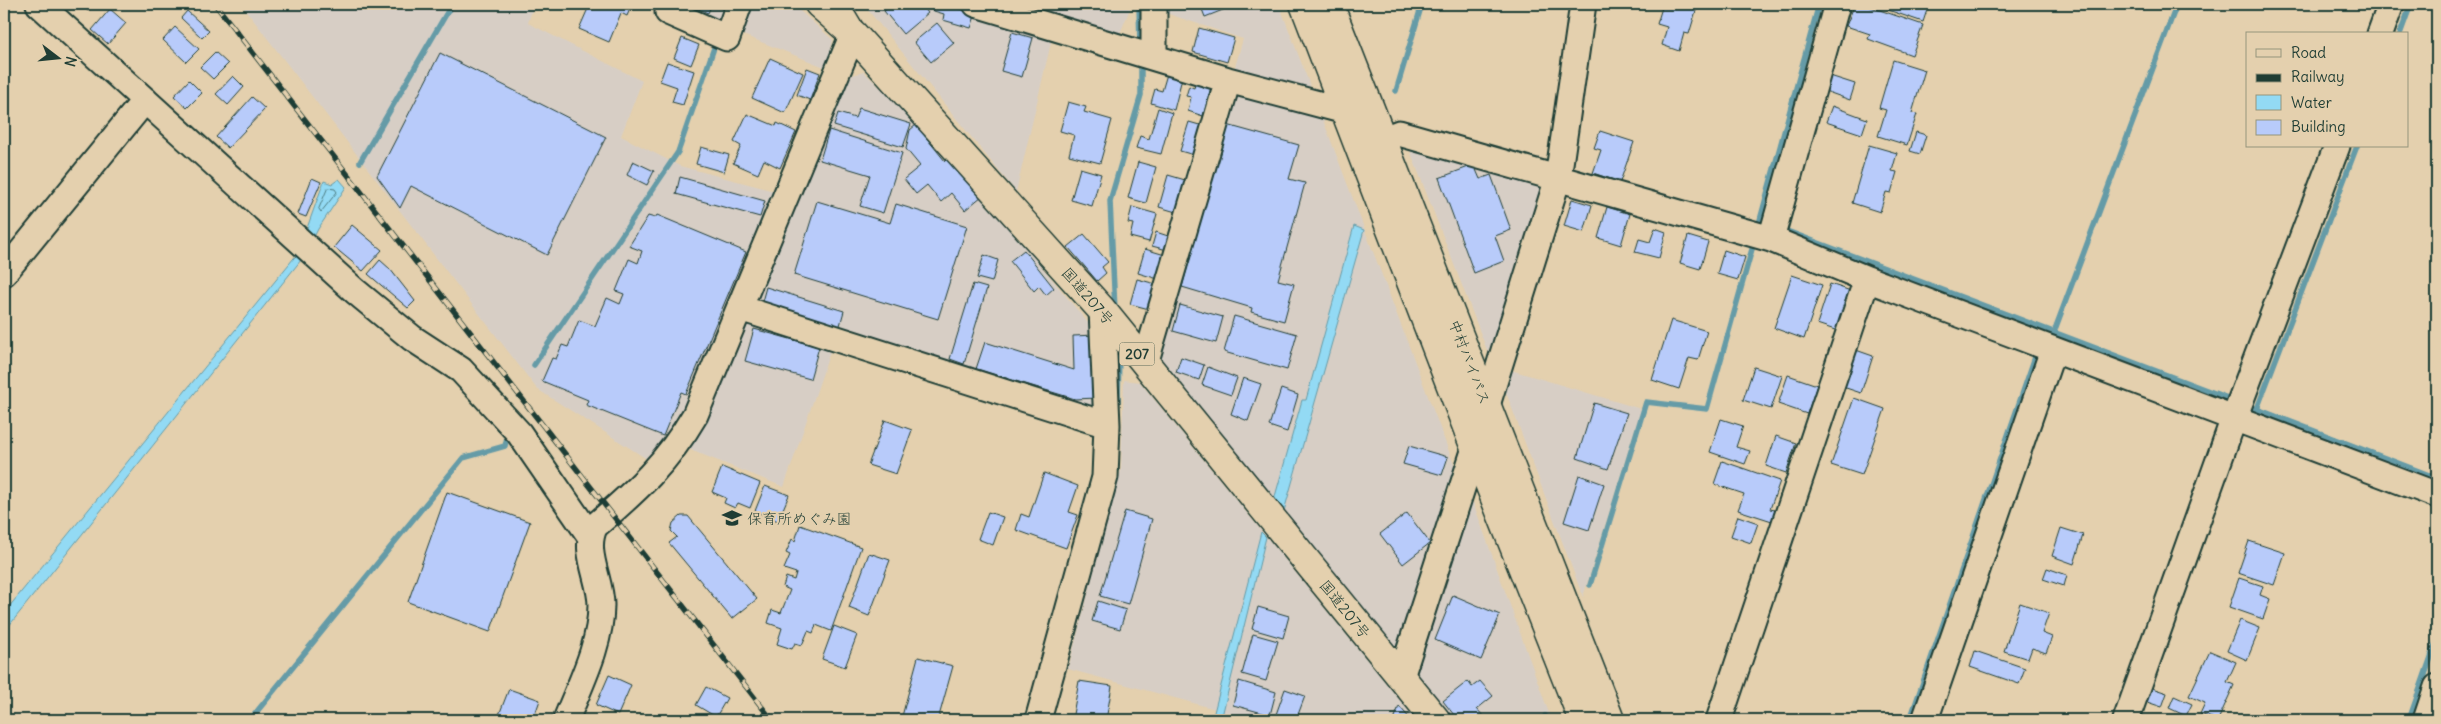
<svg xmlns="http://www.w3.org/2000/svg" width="2441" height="724" font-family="Delius,'Klee One',sans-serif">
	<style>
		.built { fill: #d7cec5 }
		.water { fill: #93daf4; stroke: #659ba7 }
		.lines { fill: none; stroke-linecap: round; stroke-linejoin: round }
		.shore { stroke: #4d7c81; stroke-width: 1 }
		.stream { stroke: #659ba7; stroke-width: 5.5 }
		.building { fill: #b8cbfa; stroke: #1f3d34 }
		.minor-casing { stroke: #1f3d34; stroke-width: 29 }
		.highway-casing { stroke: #1f3d34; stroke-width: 31 }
		.minor { stroke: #e4d0ae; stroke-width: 25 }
		.highway { stroke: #e4d0ae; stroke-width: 28 }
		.rail-casing { stroke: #1f3d34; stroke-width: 5.5 }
		.rail { stroke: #e4d0ae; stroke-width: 4; stroke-dasharray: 11; stroke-linecap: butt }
		.labels { text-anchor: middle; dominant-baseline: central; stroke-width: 4; stroke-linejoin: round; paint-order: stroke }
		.shield { fill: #e4d0ae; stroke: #5a6959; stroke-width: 1 }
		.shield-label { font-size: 14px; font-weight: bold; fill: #1f3d34 }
		.street-label { font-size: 15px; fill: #1f3d34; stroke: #e4d0ae }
		.poi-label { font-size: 15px; fill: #1f3d34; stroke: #e4d0ae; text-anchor: start }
	</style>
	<rect width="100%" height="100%" fill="#e4d0ae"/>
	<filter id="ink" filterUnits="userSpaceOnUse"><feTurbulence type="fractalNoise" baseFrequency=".02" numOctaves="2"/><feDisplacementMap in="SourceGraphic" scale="10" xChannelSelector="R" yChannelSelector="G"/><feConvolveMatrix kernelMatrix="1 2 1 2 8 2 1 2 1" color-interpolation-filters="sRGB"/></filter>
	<g filter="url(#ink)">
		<!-- built -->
		<path class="built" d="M241,4h293l-6,19 114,58 -21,55 59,30 117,31 52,-121 15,-4 81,77 153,186 5,93 -270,-85 -49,144 -116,-46 -18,20 -113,-72z
			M664,4h128l41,36 -6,28z
			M863,4h269l-20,49 -59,-19 -37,158z
			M1139,4h140l177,466 -57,183 -246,-300 90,-314z
			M1399,122l153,46 -62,190z
			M1511,370l130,39 -58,188 -79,-210z
			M1124,380l16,2 276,338h-200l3,-10 -151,-41 53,-199z
			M1469,491l81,225 -1,4h-97l-40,-49z"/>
		<!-- water -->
		<path class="water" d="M339,179l7,8 -28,42 -13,26 -301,377v-19l294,-360 26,-72 8,3z
			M1354,226l10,4 -80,281 -10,-11 28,-100h4z
			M1261,532l5,5 -45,183h-9z"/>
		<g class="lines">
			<!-- shore -->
			<path class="shore" d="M328,188l7,1 2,3 -16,20 -2,-3z"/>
			<!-- stream -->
			<path class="stream" d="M1139,4l1,43
				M2400,34l11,-30
				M1396,91l26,-87
				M360,162l92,-158
				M1768,223l-8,-3 59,-216
				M1779,228l454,172
				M1115,311l-5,-110 31,-106v-34
				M2054,332l123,-328
				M534,365l144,-213 39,-113
				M1118,402l1,-48
				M2244,404l193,74
				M2257,409l100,-263
				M1590,585l56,-183 61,7 47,-167
				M250,720l213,-262 42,-12 2,-9
				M1544,720l1,-4
				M1910,720l125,-363
				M2409,720l28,-80"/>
		</g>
		<!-- building -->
		<path class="building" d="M80,4h14l-6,7z
			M590,4h42l-5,12 -6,-3 -12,29 -30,-13z
			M686,4h26l-4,9z
			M893,4h17l5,5 6,-5 7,9 -25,21 -19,-23z
			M929,4h13l34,9 -5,15 -28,-8 1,-6 -10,-3z
			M1200,4h32l1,2 -28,11z
			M1663,4h35l-9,30 -5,-1 -5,18 -17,-6 5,-18 -10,-3z
			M1848,4h20v2l55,19 -11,30 -44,-16 2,-5 -24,-8 8,-20z
			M1890,4h39l-6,18 -35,-12z
			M110,9l16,14 -18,21 -16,-14z
			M187,11l22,20 -7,7 -21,-20z
			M937,23l17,20 -23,19 -17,-20z
			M175,27l24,22 -13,13 -23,-22z
			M1199,28l35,10 -7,24 -34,-10z
			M1012,32l21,6 -11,39 -21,-6z
			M682,38l17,7 -8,20 -17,-7z
			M215,52l13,12 -15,15 -13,-12z
			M440,53l166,84 -59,118 -136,-69 -11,22 -23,-32z
			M770,58l33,15 -18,40 -33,-15z
			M1893,60l32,10 -13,43 5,1 -10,31 -29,-9 8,-26 -7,-2z
			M667,62l27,9 -11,34 -11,-3 5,-15 -17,-6z
			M807,68l13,5 -10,27 -13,-5z
			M1167,74l15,4 -8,32 -23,-7 4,-14 7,2z
			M233,76l11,11 -16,18 -12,-11z
			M1830,76l25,8 -5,16 -25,-9z
			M189,80l13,13 -15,15 -13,-12z
			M1196,82l15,5 -8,29 -15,-5 3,-14 -5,-1 3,-10 5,2z
			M252,97l13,12 -37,39 -12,-11z
			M1068,102l18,5 -2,5 28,8 -12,43 -31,-8 5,-20 -14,-4z
			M1832,106l35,13 -5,15 -36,-12z
			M859,108l52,16 -8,23 -69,-21 4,-13 17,5z
			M1158,108l14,5 -11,41 -25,-6 4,-12 9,3z
			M747,114l29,12 1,-3 19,9 -16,36 -16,-8 -6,14 -25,-11 8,-17 -7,-4z
			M1189,122l14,4 -9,29 -14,-4z
			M916,125l29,36 4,-4 33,39 -17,14 -14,-17 -10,9 -14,-17 -11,9 -12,-15 16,-13 -14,-17 4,-19z
			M1227,125l72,20 -10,34 16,4 -27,97 16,4 -10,37 -33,-9 1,-4 -70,-21z
			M829,130l73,23 -19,60 -23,-7 10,-31 -50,-15z
			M1600,131l34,11 -14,40 -27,-9 8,-23 -7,-2z
			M1916,132l10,3 -6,19 -10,-3z
			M1869,145l28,8 -5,18 5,1 -6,21 -5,-1 -6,20 -28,-9z
			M701,147l28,8 -5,17 -28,-8z
			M633,161l21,10 -7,14 -20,-10z
			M1138,162l18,5 -10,36 -18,-5z
			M1474,165l6,14 11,-4 20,55 -16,6 9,25 -30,12 -35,-95z
			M1080,168l21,6 -9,32 -21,-6z
			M1168,175l17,5 -9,32 -17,-5z
			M680,177l85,24 -5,16 -84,-23z
			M312,178l9,4 -15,35 -8,-3z
			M1572,199l20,6 -8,27 -20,-6z
			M817,201l73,22 6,-19 71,22 -29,93 -144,-44z
			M1132,207l25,7 -8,28 -19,-5 3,-13 -5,-1z
			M1607,207l23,7 -9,31 -23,-7z
			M657,215l89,37 -60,142 -5,-2 -18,44 -77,-31 2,-5 -46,-19 10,-23 4,1 6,-14 6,2 11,-27 16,6 12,-28 13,6 4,-10 -8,-3 13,-32 9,4 4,-12 -13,-5 19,-30 7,2z
			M352,225l30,25 -19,21 -29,-24z
			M1655,228l11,4 -7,26 -24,-6 4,-13 11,3z
			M1156,232l15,5 -4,13 -15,-4z
			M1084,234l24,28 -6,5 4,6 -9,8 -29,-34z
			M1688,236l20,6 -8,27 -20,-6z
			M1145,249l20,6 -7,24 -20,-6z
			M1024,250l30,38 -8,7 -7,-9 -5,5 -24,-30z
			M1724,250l21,7 -7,23 -21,-6z
			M984,255l14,5 -6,22 -15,-4z
			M380,260l10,9 25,32 -7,7 -40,-34z
			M1792,275l30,10 -18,54 -30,-11z
			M1137,279l19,5 -7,25 -19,-5z
			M973,284l14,4 -23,76 -14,-5z
			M1830,284l21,7 -13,40 -21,-7z
			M766,287l78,24 -5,18 -78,-24z
			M1180,305l43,12 -7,26 -43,-12z
			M1234,316l63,18 -10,36 -63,-18z
			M1671,320l36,11 -9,29 -9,-2 -10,31 -27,-9z
			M754,329l65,18 -9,32 -65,-18z
			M1095,335l2,63 -22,1 -99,-30 9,-27 89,28 -1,-34z
			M1853,349l20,7 -12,37 -21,-7z
			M1181,357l23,8 -5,15 -23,-8z
			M1208,367l29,11 -6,17 -29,-10z
			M1754,367l28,9 -11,33 -28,-9z
			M1788,375l29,10 -10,29 -29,-10z
			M1243,378l18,6 -13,37 -17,-7z
			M1281,389l17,6 -11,37 -18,-6z
			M1854,398l31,11 -23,66 -31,-10z
			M1594,403l33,10 -19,56 -31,-11z
			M1721,419l22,7 -7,21 14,4 -5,13 -35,-12z
			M885,420l27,10 -16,44 -28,-9z
			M1776,436l20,7 -10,30 -20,-7z
			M1409,446l39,11 -6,18 -39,-11z
			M1722,461l58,20 -10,28 5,1 -3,11 -34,-11 6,-16 -30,-10z
			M722,467l38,16 -10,25 -12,-5 -3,5 -11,-5 2,-5 -14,-6z
			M1044,473l34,13 -9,26 9,3 -12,33 -50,-18 5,-16 8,3z
			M1579,475l25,9 -15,46 -25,-8z
			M765,486l24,9 -11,26 -23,-10z
			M447,492l83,30 -40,110 -82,-30z
			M1125,511l27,8 -24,85 -28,-8z
			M988,512l15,5 -10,28 -15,-6z
			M1407,513l23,30 -27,21 -23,-30z
			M681,516h7l69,83 -25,20 -63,-76 8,-6 -6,-6 2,-8z
			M1738,516l20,7 -7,20 -20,-7z
			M800,525l61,22 -30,84 -15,-6 -3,8 -5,-2 -6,14 -7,-2 -3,6 -15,-5 5,-16 -14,-5 4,-13 9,3 9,-23 -7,-3 3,-10 8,3 2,-7 -12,-4 6,-14 -4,-2 6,-14 3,2z
			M2061,528l22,7 -9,29 -22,-8z
			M2249,541l36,12 -11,32 -36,-12z
			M869,553l21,7 -21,56 -20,-8z
			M2047,568l20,7 -3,11 -21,-7z
			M2239,578l24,8 -3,9 10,4 -7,20 -34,-12z
			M1453,595l47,20 -19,45 -46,-20z
			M1098,601l28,9 -6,19 -28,-8z
			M2020,603l29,10 -7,20 10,4 -6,16 -14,-5 -4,11 -24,-8z
			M1258,607l31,9 -6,22 -31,-9z
			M2240,620l20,8 -13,32 -20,-9z
			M834,626l23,9 -12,32 -23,-8z
			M1253,634l25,7 -12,40 -24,-7z
			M1975,651l50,17 -6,16 -49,-17z
			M2210,651l26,11 -9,20 7,3 -16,35 -18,-6 5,-11 -16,-7z
			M918,657l35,9 -15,54h-37z
			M609,675l22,10 -13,30 -22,-10z
			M1079,681l33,5 -6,34h-34z
			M1239,681l37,11 -6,23 -37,-10z
			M1468,681l4,6 8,-6 13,15 -16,13 7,8 -2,3h-24l-15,-19z
			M2146,686l21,7 -5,14 -21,-7z
			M706,687l21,11 -11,19 -20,-12z
			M509,689l31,11 -7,20h-36z
			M1285,689l20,7 -9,24h-22z
			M2174,696l18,8 -6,12 -17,-8z
			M1399,706l12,14h-17z"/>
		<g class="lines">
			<defs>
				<path id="minor" d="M39,4l316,287 57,47 49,32 58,63 71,103
					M976,4l252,76 117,31 14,-7
					M668,12l59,26 12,-34
					M2380,34l11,-30
					M1154,57v-53
					M1364,147l35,-14 372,106 96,40 570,216
					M1771,239l66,-235
					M4,273l141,-173
					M740,308l367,117
					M1145,364l83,-284
					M1487,405l71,-227 25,-174
					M1401,677l74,-229
					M566,720c14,-36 35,-75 35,-115 0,-26 -19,-54 -6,-79 42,-36 72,-63 100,-111l158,-381 -9,-15
					M1038,720l67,-243 2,-52 -5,-115
					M1719,720l148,-441
					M1925,720l128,-370
					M2126,720l108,-302 103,-272
					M2426,720l11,-33"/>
				<path id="highway" d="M819,4l34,30 249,276 334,410
					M1304,4l171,444 108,272
					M1329,4l281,716"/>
			</defs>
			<!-- minor casing -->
			<use href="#minor" class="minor-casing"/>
			<!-- highway casing -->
			<use href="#highway" class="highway-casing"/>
			<!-- minor -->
			<use href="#minor" class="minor"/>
			<!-- highway -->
			<use href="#highway" class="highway"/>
			<defs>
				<path id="rail" d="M215,4l557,716"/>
			</defs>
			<!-- rail casing -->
			<use href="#rail" class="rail-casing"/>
			<!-- rail -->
			<use href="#rail" class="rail"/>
		</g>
	</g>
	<!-- icons -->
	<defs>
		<symbol id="school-bare" viewBox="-9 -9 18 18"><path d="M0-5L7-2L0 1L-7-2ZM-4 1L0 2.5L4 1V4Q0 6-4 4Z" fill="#1f3d34" stroke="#e4d0ae" stroke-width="2.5" paint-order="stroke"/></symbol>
	</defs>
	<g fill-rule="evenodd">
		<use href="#school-bare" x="718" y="504" width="28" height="28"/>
	</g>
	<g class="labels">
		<!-- shield labels -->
		<rect class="shield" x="1119.5" y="342.5" width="35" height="23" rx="4"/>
		<g class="shield-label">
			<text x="1137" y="354">207</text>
		</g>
		<!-- street labels -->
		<g class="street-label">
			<text transform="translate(1088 296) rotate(49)">国道207号</text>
			<text transform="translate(1470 362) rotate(69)">中村バイパス</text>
			<text transform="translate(1345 609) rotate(51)">国道207号</text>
		</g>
		<!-- poi labels -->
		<g class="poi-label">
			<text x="747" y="518">保育所めぐみ園</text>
		</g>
	</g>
	<!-- margin -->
	<rect width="2441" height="724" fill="none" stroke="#e4d0ae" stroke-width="20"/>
	<rect x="10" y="10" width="2421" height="704" fill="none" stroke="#1f3d34" stroke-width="2" filter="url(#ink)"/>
	<!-- legend -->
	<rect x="2246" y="32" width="162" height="115" fill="#e4d0ae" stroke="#95957d"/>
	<rect x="2256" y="49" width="25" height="8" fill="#e4d0ae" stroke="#95957d"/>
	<text x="2291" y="58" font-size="15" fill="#1f3d34">Road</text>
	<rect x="2256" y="74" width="25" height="8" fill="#1f3d34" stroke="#95957d"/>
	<text x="2291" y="82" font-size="15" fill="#1f3d34">Railway</text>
	<rect x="2256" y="95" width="25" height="15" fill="#93daf4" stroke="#95957d"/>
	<text x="2291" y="108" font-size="15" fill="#1f3d34">Water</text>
	<rect x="2256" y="120" width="25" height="15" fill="#b8cbfa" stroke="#95957d"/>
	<text x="2291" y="132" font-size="15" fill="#1f3d34">Building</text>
	<!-- north arrow -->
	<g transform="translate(58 58) rotate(106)" stroke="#e4d0ae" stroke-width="4" paint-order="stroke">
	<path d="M0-4L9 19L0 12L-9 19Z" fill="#1f3d34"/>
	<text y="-8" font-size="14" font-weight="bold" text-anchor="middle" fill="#1f3d34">N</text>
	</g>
</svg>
